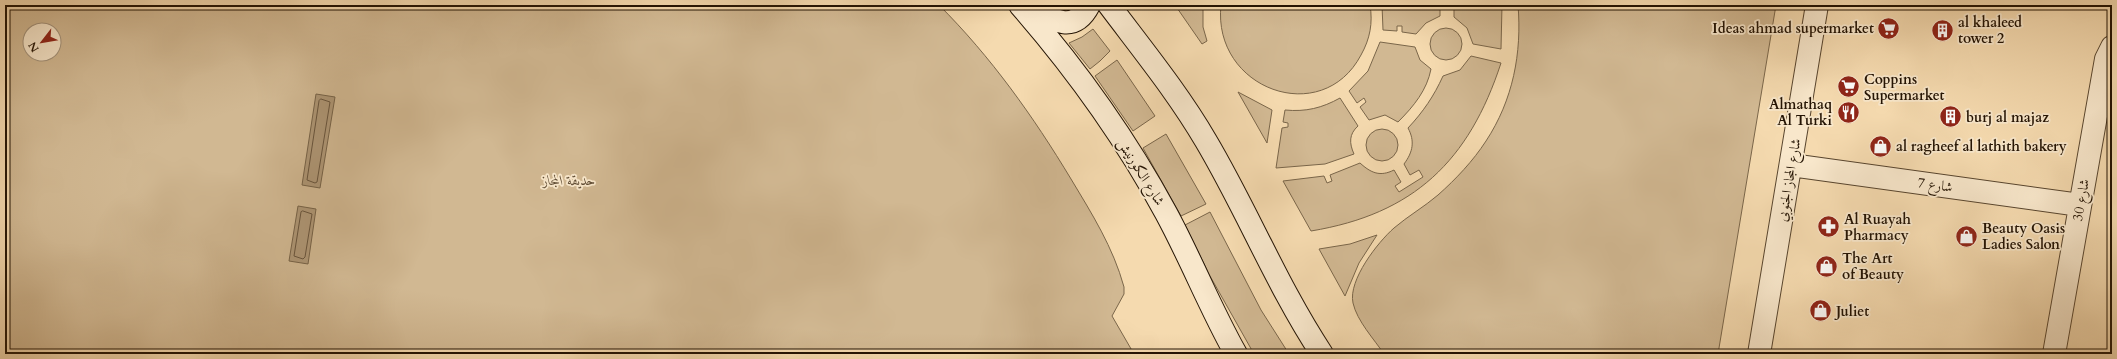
<svg xmlns="http://www.w3.org/2000/svg" width="2117" height="359" font-family="Cardo,Amiri,serif">
	<style>
		.green { fill: #d1b892; stroke: #7a664a; fill-rule: evenodd }
		.water { fill: #ae9675; stroke: #766247 }
		.lines { fill: none; stroke-linecap: round; stroke-linejoin: round }
		.shore { stroke: #68543c; stroke-width: 1 }
		.minor-casing { stroke: #58452e; stroke-width: 24 }
		.secondary-casing { stroke: #231303; stroke-width: 24 }
		.minor { stroke: #f8e7cb; stroke-width: 22 }
		.secondary { stroke: #f8e7cb; stroke-width: 22 }
		.labels { text-anchor: middle; dominant-baseline: central; stroke-width: 3.5; stroke-linejoin: round; paint-order: stroke }
		.poi-label { font-size: 14px; font-weight: bold; fill: #231303; stroke: #f8e7cb; text-anchor: start }
		.street-label { font-size: 14px; fill: #231303; stroke: #f8e7cb }
		.park-label { font-size: 14px; font-style: italic; fill: #604d35; stroke: #f8e7cb }
	</style>
	<rect width="100%" height="100%" fill="#f5daaf"/>
	<filter id="stains"><feTurbulence type="fractalNoise" baseFrequency=".005" numOctaves="4"/><feColorMatrix values="0 0 0 0 .2 0 0 0 0 .09 0 0 0 0 .02 0 0 0 .5 -.17"/></filter>
	<radialGradient id="worn" r=".72"><stop offset=".6" stop-color="#630" stop-opacity="0"/><stop offset="1" stop-color="#630" stop-opacity=".3"/></radialGradient>
	<!-- green -->
	<path class="green" d="M5,5h934c52,52 94,111 132,174 21,35 42,68 53,108v7l-12,22 22,38h-1129zM30,30h24v24h-24z
		M1054,5h18l-7,6 -6,-1z
		M1175,5h28v22l4,14 -5,3z
		M1221,5h149c3,18 0,34 -9,50 -39,74 -149,34 -140,-50z
		M1382,5h58v11l-14,7 -10,11 -14,-2v-6h-5v5l-14,-1z
		M1454,5h48l-1,44 -28,-5 -6,-16 -13,-11z
		M1518,5h258l-58,349h-334c-10,-15 -27,-33 -31,-51 -5,-23 25,-61 41,-75 14,-12 30,-21 44,-33 18,-16 35,-34 48,-54 27,-41 36,-88 32,-136z
		M1430 44a16 16 0 1 1 32 0a16 16 0 1 1-32 0Z
		M1093,29l17,22 -10,10 -10,8 -21,-26 13,-6z
		M1380,42l35,5 5,13 11,9c-4,21 -17,37 -33,53l-13,-7 -16,5 -9,-13 6,-5 -2,-4 -7,5 -8,-12 19,-20z
		M1471,56l30,7c-32,98 -87,151 -190,168l-28,-50 41,-5 3,7 5,-2 -2,-6 30,-12c11,10 20,14 34,7l7,12 -6,4 4,6 24,-15 -4,-7 -9,5 -6,-11c9,-12 11,-23 4,-36 15,-16 26,-32 35,-52l17,-6z
		M1117,60l38,56 -22,15 -38,-55z
		M1238,92l34,18 -5,33z
		M1340,98l18,28c-9,8 -9,17 -4,28l-29,10 -49,4 6,-40 6,-1v-4l-5,-1 2,-12c21,2 37,-2 55,-12z
		M1366 145a16 16 0 1 1 32 0a16 16 0 1 1-32 0Z
		M1166,134l40,70 -25,12 -38,-68z
		M1210,212l51,98 28,44h-35l-44,-78 -25,-51z
		M1377,235l-18,28 -14,33 -26,-47 31,-5z"/>
	<!-- water -->
	<path class="water" d="M316,94l19,3 -15,91 -18,-3z
		M298,206l18,3 -8,55 -19,-3z"/>
	<g class="lines">
		<!-- shore -->
		<path class="shore" d="M321,99l9,3 -13,80 -2,1 -8,-3 12,-79z
			M303,211l9,3 -7,43 -2,2 -9,-3 7,-44z"/>
		<defs>
			<path id="minor" d="M1791,165l289,40
				M1759,354l58,-349
				M2054,354l52,-295 6,-12"/>
			<path id="secondary" d="M1020,5c55,63 106,134 146,208 25,46 44,95 70,141
				M1037,5c16,19 38,27 52,0
				M1109,5c33,44 69,88 97,136 41,69 71,145 116,213"/>
		</defs>
		<!-- minor casing -->
		<use href="#minor" class="minor-casing"/>
		<!-- secondary casing -->
		<use href="#secondary" class="secondary-casing"/>
		<!-- minor -->
		<use href="#minor" class="minor"/>
		<!-- secondary -->
		<use href="#secondary" class="secondary"/>
	</g>
	<!-- icons -->
	<defs>
		<symbol id="supermarket-disc" viewBox="-11 -11 22 22"><circle r="9.5" fill="#8f2418" stroke="#f8e7cb"/><path d="M-6-5.5h2.5l.6 2H6L4.5 2H-2.5L-4.4-4H-6ZM-1.5 3.2a1.3 1.3 0 1 0 .1 0ZM3 3.2a1.3 1.3 0 1 0 .1 0Z" fill="#fff"/></symbol>
		<symbol id="building-disc" viewBox="-11 -11 22 22"><circle r="9.5" fill="#8f2418" stroke="#f8e7cb"/><path d="M-4-6H4V6H1V3H-1V6H-4ZM-2.5-4.3h1.7v1.8h-1.7ZM.8-4.3h1.7v1.8H.8ZM-2.5-1h1.7V.8h-1.7ZM.8-1h1.7V.8H.8Z" fill="#fff"/></symbol>
		<symbol id="restaurant-disc" viewBox="-11 -11 22 22"><circle r="9.5" fill="#8f2418" stroke="#f8e7cb"/><path d="M-5-6h1v4h1v-4h1v4h1v-4h1v5L-1.5 .5V6h-2V.5L-5-1ZM5-6V6H3V1.5H1.5Q1.5-4 5-6Z" fill="#fff"/></symbol>
		<symbol id="shop-disc" viewBox="-11 -11 22 22"><circle r="9.5" fill="#8f2418" stroke="#f8e7cb"/><path d="M-5-2.5h2.3a2.7 3.5 0 0 1 5.4 0H5L5.5 6h-11ZM-1.5-2.5h3a1.5 2.3 0 0 0-3 0Z" fill="#fff"/></symbol>
		<symbol id="pharmacy-disc" viewBox="-11 -11 22 22"><circle r="9.5" fill="#8f2418" stroke="#f8e7cb"/><path d="M-2-6h4v4h4v4h-4v4h-4v-4h-4v-4h4Z" fill="#fff"/></symbol>
	</defs>
	<g fill-rule="evenodd">
		<use href="#supermarket-disc" x="1876" y="16" width="25" height="25"/>
		<use href="#building-disc" x="1930" y="18" width="25" height="25"/>
		<use href="#supermarket-disc" x="1836" y="74" width="25" height="25"/>
		<use href="#restaurant-disc" x="1836" y="100" width="25" height="25"/>
		<use href="#building-disc" x="1938" y="104" width="25" height="25"/>
		<use href="#shop-disc" x="1868" y="134" width="25" height="25"/>
		<use href="#pharmacy-disc" x="1816" y="214" width="25" height="25"/>
		<use href="#shop-disc" x="1954" y="224" width="25" height="25"/>
		<use href="#shop-disc" x="1814" y="254" width="25" height="25"/>
		<use href="#shop-disc" x="1808" y="298" width="25" height="25"/>
	</g>
	<g class="labels">
		<!-- poi labels -->
		<g class="poi-label">
			<text x="1958" y="22">al khaleed<tspan x="1958" dy="16">tower 2</tspan></text>
			<text x="1874" y="28" text-anchor="end">Ideas ahmad supermarket</text>
			<text x="1864" y="79">Coppins<tspan x="1864" dy="16">Supermarket</tspan></text>
			<text x="1832" y="104" text-anchor="end">Almathaq<tspan x="1832" dy="16">Al Turki</tspan></text>
			<text x="1966" y="117">burj al majaz</text>
			<text x="1896" y="146">al ragheef al lathith bakery</text>
			<text x="1844" y="219">Al Ruayah<tspan x="1844" dy="16">Pharmacy</tspan></text>
			<text x="1982" y="228">Beauty Oasis<tspan x="1982" dy="16">Ladies Salon</tspan></text>
			<text x="1842" y="258">The Art<tspan x="1842" dy="16">of Beauty</tspan></text>
			<text x="1836" y="311">Juliet</text>
		</g>
		<!-- street labels -->
		<g class="street-label">
			<text transform="translate(1141 172) rotate(58)">شارع الكورنيش</text>
			<text transform="translate(1789 180) rotate(-80)">شارع المجاز الجنوبي</text>
			<text transform="translate(1935 185) rotate(8)">شارع 7</text>
			<text transform="translate(2081 200) rotate(-80)">شارع 30</text>
		</g>
		<!-- park labels -->
		<g class="park-label">
			<text x="569" y="180">حديقة المجاز</text>
		</g>
	</g>
	<!-- margin -->
	<rect width="2117" height="359" fill="none" stroke="#f5daaf" stroke-width="20"/>
	<rect x="6" y="6" width="2105" height="347" fill="none" stroke="#231303" stroke-width="2"/>
	<rect x="10" y="10" width="2097" height="339" fill="none" stroke="#231303"/>
	<!-- north arrow -->
	<g transform="translate(42 42) rotate(239)"><circle r="19" fill="#f8e7cb" stroke="#a3927b"/>
	<path d="M0-3L7 15L0 10L-7 15Z" fill="#8f2418"/>
	<text y="-6" font-size="11" font-weight="bold" text-anchor="middle" fill="#231303">N</text>
	</g>
	<rect width="100%" height="100%" filter="url(#stains)"/>
	<rect width="100%" height="100%" fill="url(#worn)"/>
</svg>
